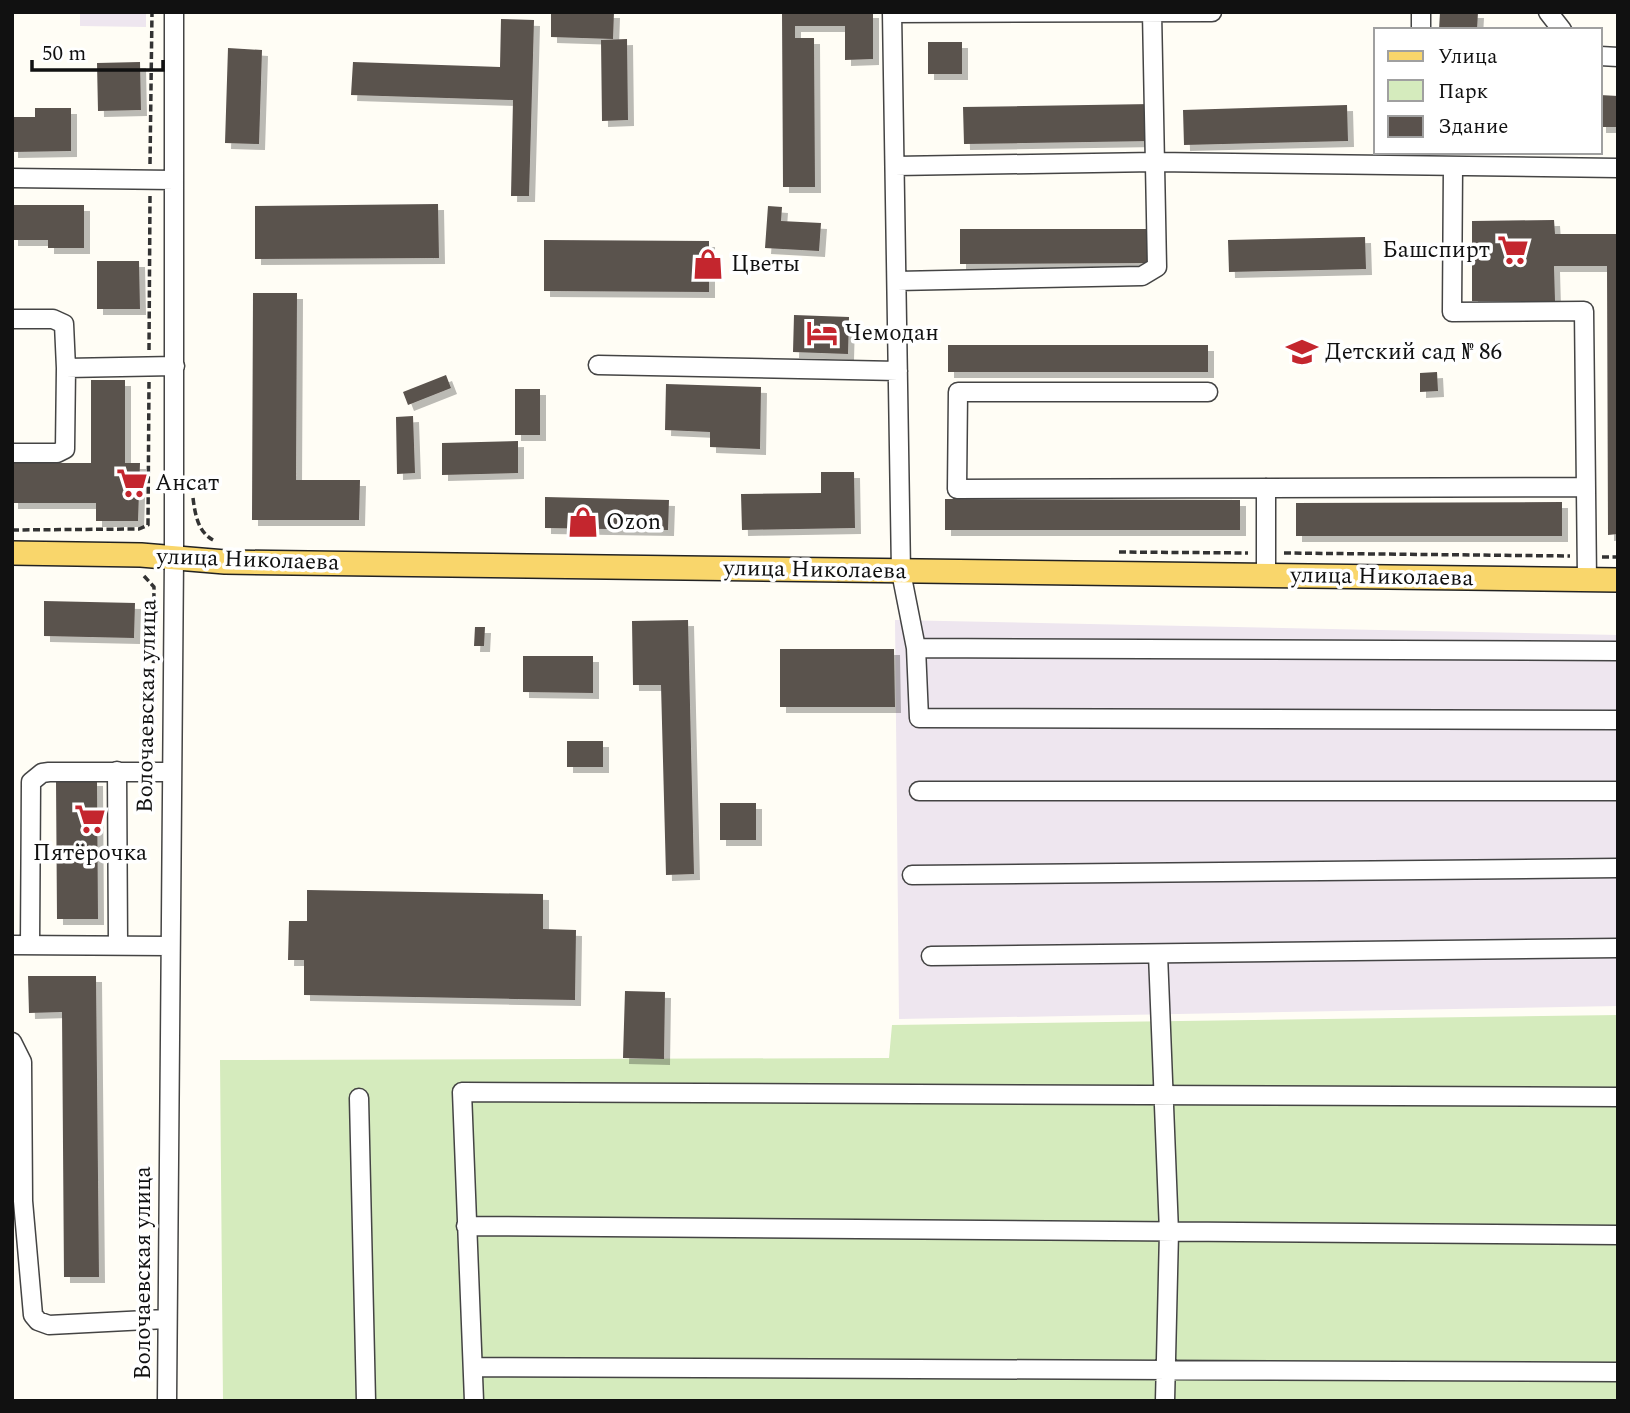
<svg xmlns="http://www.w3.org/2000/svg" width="1630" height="1413" font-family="Spectral,serif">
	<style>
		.industrial { fill: #eee6ef }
		.green { fill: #d5ebbd }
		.building { fill: #5a524d; filter: url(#shadow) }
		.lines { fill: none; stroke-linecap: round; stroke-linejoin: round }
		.minor-casing { stroke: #444; stroke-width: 21 }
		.major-casing { stroke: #222; stroke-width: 26 }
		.path { stroke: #333; stroke-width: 3.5; stroke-dasharray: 7 3.5; stroke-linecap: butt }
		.minor { stroke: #fff; stroke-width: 18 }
		.major { stroke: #f9d66b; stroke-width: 23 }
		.labels { text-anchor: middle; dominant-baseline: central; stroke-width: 7; stroke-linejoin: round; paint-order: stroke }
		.poi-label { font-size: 23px; fill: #111; stroke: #fff; text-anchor: start }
		.street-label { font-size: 23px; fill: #111; stroke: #fff }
	</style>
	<defs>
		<filter id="shadow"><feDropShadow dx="6" dy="6" stdDeviation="0" flood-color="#0004"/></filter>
	</defs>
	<rect width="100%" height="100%" fill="#fffdf5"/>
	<!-- industrial -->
	<path class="industrial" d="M80,12h66v15l-66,-1z
		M895,620l723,15v371l-719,13z"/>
	<!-- green -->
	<path class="green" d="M1618,1015v386h-1395l-3,-341 669,-2 3,-33z"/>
	<!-- building -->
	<path class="building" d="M551,12h63l-1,27 -62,-2z
		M782,12h91v47l-28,1v-34h-50v12h19l1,149h-32z
		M1440,12h38l-1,18h-38z
		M501,19l33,1 -5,176h-18l2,-96 -162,-5 2,-33 147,5z
		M627,39l1,81 -26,1 -1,-81z
		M928,42h34v32h-34z
		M228,48l34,2 -3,94 -34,-1z
		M140,62l1,48 -43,1 -1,-48z
		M1600,95l18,1v31h-18z
		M1152,104v37l-188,3 -1,-37z
		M1347,105l1,36 -164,4 -1,-35z
		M35,108h36v43l-59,1v-35h23z
		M438,204l1,54 -184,1v-53z
		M12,205h72v43h-36v-8h-36z
		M768,206l14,1 -1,14 40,2 -2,28 -54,-3z
		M1554,220l1,14h63v300l-10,1 -1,-269h-53l1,35h-83v-80z
		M960,229h194l1,34 -195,1z
		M1365,237l1,32 -137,3 -1,-32z
		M544,240l165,1v51l-165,-1z
		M97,261h42l1,48h-43z
		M253,293h44l-1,187h64l-1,40h-107z
		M794,315l55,2 -1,37 -55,-2z
		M948,345h260v27h-260z
		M1437,372l1,19 -18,1v-19z
		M446,375l5,13 -43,17 -5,-13z
		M91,380h34v83h15l-2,58h-42v-18h-84v-40h79z
		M666,384l95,3 -1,62 -50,-2v-15l-45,-2z
		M515,389h25v46h-25z
		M413,416l2,57 -18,1 -1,-57z
		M518,441v32l-76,2v-32z
		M821,472h33l1,56 -113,2 -1,-36 80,-1z
		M545,497l124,3 -1,30 -123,-2z
		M945,499l295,1v30h-295z
		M1562,502v34h-266v-33z
		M44,601l91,2 -1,35 -90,-2z
		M688,620l6,254 -28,1 -5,-190h-28l-1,-64z
		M475,627h10l-1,19h-10z
		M780,649h114l1,58h-115z
		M523,656h70v37l-70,-1z
		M567,741h36v26h-36z
		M56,780h41l1,139h-41z
		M720,803h36v37h-36z
		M307,890l236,4v35l33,1 -1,70 -271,-5v-35h-16l1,-39h18z
		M28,976h68l3,301h-35l-2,-265 -33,1z
		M625,991l40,1 -1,67 -41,-1z"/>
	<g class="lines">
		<defs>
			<path id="minor" d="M892,12l9,560 15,76 3,70 699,2
				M1421,12v18
				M1548,12l14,18
				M892,13l320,-1
				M1600,56l18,1
				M895,166l260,-4 463,6
				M1453,167l-1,145 132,-1 3,268
				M12,178l162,2
				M897,281l245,-5 15,-9 -5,-255
				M12,319h41l11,5 2,44
				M598,365l300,6
				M1208,392h-250l-1,97 629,-2
				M12,453h45l8,-4 1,-81 109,-2
				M1266,576v-88
				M916,648l702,3
				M117,771l1,173
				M919,791h699
				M912,875l706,-7
				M12,945l157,1
				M30,945l1,-163 11,-9 7,-1h121
				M1158,954l11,278 -4,169
				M931,956l687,-8
				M12,1042l10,20 1,139 10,114 5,6 11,4 117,-6
				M359,1098l7,303
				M466,1226l1152,9
				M473,1367l1145,5
				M167,1401l7,-844v-545
				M474,1401l-12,-309 1156,5"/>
			<path id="major" d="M12,553l129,2 84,7 1393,18"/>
		</defs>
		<!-- minor casing -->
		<use href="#minor" class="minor-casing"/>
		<!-- major casing -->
		<use href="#major" class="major-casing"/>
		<!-- path -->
		<path class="path" d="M150,164l2,-152
			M149,350l1,-154
			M193,498c2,16 5,34 20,42
			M12,530l127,-1 9,-4 1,-143
			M1119,552l129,1
			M1284,553l286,3
			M1602,557h16
			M144,576l10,11 -1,127"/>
		<!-- minor -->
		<use href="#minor" class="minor"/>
		<!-- major -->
		<use href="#major" class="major"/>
	</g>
	<!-- icons -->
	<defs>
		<symbol id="supermarket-bare" viewBox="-9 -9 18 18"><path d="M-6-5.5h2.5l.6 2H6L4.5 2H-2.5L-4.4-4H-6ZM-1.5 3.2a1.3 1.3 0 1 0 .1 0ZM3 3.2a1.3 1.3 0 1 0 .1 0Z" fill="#c4262e" stroke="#fff" stroke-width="2.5" paint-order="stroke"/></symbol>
		<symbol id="shop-bare" viewBox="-9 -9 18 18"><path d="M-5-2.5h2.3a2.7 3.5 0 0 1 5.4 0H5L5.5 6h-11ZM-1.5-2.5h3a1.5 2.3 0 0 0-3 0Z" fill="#c4262e" stroke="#fff" stroke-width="2.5" paint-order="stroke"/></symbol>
		<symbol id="hotel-bare" viewBox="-9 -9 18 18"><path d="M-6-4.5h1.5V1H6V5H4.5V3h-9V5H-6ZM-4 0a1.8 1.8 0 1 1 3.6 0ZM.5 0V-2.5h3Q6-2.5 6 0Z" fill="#c4262e" stroke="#fff" stroke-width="2.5" paint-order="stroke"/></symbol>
		<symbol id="school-bare" viewBox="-9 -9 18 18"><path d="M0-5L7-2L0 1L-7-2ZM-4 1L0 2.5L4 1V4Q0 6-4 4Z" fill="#c4262e" stroke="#fff" stroke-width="2.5" paint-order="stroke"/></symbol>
	</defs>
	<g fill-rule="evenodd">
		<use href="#supermarket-bare" x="1491" y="228" width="44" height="44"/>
		<use href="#shop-bare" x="686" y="242" width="44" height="44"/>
		<use href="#hotel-bare" x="800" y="311" width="44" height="44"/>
		<use href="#school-bare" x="1280" y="330" width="44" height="44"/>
		<use href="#supermarket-bare" x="110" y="461" width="44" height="44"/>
		<use href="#shop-bare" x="561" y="500" width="44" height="44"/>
		<use href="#supermarket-bare" x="68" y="797" width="44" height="44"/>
	</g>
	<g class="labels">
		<!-- poi labels -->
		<g class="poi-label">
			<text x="1490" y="250" text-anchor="end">Башспирт</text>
			<text x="731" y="264">Цветы</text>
			<text x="845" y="333">Чемодан</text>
			<text x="1325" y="352">Детский сад № 86</text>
			<text x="155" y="483">Ансат</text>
			<text x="606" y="522">Ozon</text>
			<text x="90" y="853" text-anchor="middle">Пятёрочка</text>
		</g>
		<!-- street labels -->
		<g class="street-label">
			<text transform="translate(248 560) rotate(2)">улица Николаева</text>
			<text transform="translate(815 570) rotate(1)">улица Николаева</text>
			<text transform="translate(1382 577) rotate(1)">улица Николаева</text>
			<text transform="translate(147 706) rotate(-89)">Волочаевская улица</text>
			<text transform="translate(143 1273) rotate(-90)">Волочаевская улица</text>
		</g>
	</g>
	<!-- border -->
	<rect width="1630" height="1413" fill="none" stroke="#111111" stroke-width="28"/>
	<!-- legend -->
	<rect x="1374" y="28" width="228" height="126" fill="#ffffff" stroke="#a0a0a0" stroke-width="2"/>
	<rect x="1388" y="51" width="35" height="10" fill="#f9d66b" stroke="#a0a0a0" stroke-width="2"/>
	<text x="1438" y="63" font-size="21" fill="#111111">Улица</text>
	<rect x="1388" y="80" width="35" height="21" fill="#d5ebbd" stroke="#a0a0a0" stroke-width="2"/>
	<text x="1438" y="98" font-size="21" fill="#111111">Парк</text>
	<rect x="1388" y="116" width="35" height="21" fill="#5a524d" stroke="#a0a0a0" stroke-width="2"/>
	<text x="1438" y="133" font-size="21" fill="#111111">Здание</text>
	<!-- scale -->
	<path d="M32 60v10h131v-10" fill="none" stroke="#111111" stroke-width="3.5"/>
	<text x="42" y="60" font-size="21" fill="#111111" stroke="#ffffff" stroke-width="5" paint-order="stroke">50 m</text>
</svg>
